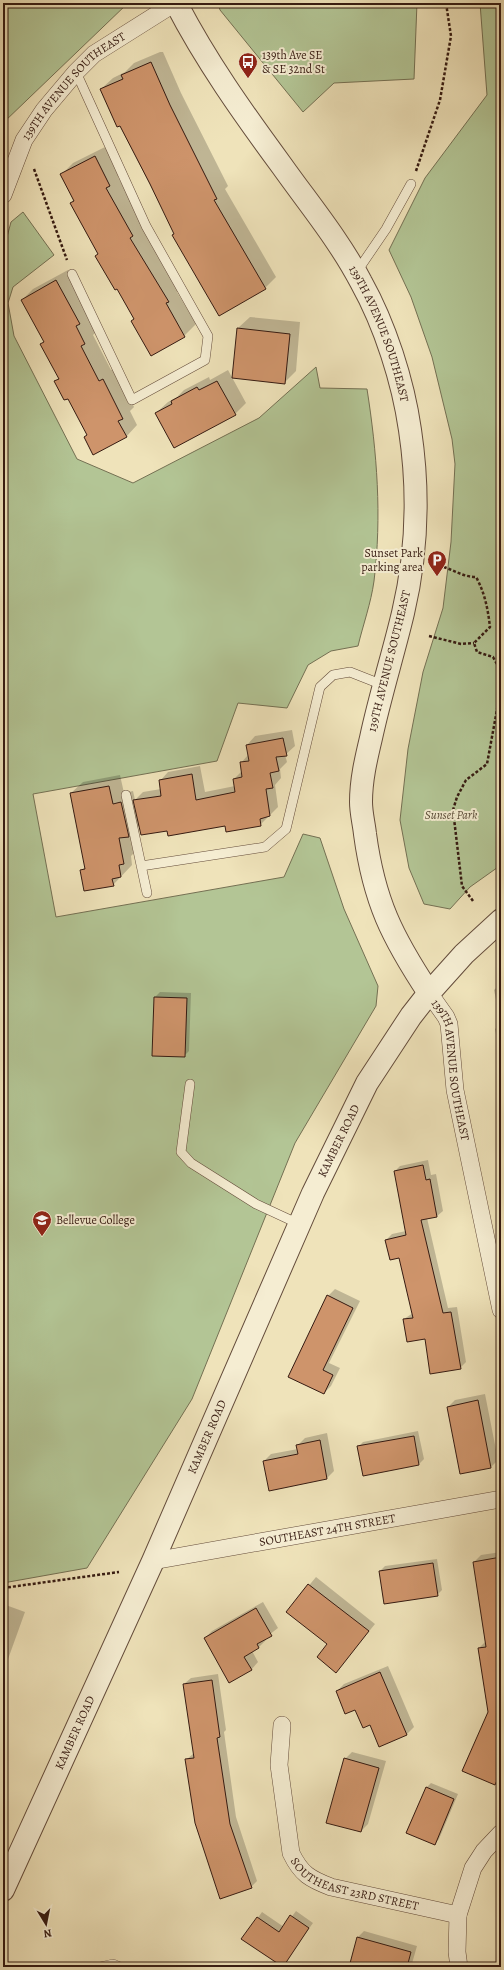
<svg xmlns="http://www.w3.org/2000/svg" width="504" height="1970" font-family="Alegreya,serif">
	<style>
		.green { fill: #b3c595; stroke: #747053 }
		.shadow { fill: #0003 }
		.building { fill: #ce946b; stroke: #351a11 }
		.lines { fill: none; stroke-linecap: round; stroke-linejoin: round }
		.service-casing { stroke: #644c3b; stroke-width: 10 }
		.minor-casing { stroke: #644c3b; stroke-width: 18 }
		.tertiary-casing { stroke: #644c3b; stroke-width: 24 }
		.path { stroke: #351a11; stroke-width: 2.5; stroke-dasharray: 3 2; stroke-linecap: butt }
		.service { stroke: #f5edd2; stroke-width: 9 }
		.minor { stroke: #f5edd2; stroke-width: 17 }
		.tertiary { stroke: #f5edd2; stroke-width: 22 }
		.labels { text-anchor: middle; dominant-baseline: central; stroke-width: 4; stroke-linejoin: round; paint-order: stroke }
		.poi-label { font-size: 12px; fill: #351a11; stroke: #f5edd2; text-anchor: start }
		.street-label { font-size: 12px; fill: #351a11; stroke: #f5edd2 }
		.park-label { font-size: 12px; font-style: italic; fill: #5b4d39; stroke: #f5edd2 }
	</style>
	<rect width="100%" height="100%" fill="#efe3ba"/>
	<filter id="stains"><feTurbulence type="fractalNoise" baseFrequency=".005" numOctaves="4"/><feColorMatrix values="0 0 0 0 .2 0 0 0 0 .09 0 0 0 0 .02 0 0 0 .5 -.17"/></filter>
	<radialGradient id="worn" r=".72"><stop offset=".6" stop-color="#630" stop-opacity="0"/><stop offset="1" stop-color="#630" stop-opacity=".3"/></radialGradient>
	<!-- green -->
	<path class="green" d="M3,3h125l-125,120z
		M218,3h199l-3,76 -80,4 -31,29 -83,-102z
		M480,3h21v862l-31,22 -20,22 -26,-5 -15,-36 -9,-48 8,-71 15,-77 20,-64 8,-66 4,-78 -3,-25 -20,-82 -21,-60 -22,-47 36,-72 62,-83z
		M23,212l31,43 -41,32 -5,16 6,33 63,123 56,24 126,-65 57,-51 4,21 47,1c10,64 15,127 7,192 -3,22 -11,44 -16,65l-27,5 -23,14 -21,43 -49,-5 -21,58 -184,33 23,123 228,-40 19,-43 17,4 24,71 34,77 -2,20 -81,137 -103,256 -105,169 -84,15v-1331l8,-30z"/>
	<!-- shadow -->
	<path class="shadow" d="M160,52h3l18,41 47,93 -3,3 51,88 -11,11 -90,-54 -74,-145 12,-11 12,-6 9,-9z
		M107,146l14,28 -3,3 25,47 -2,2 38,64 -2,2 19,32 -12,12 -33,19 -16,-36 -64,-116 3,-4 -12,-25 11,-11z
		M68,270l23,42 5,20 -3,3 18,35 3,-2 20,39 -4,4 7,14 -11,12 -38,-2 -19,-38 -14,-16 5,-4 -15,-35 -23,-42 11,-11z
		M250,317l50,5 -4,49 -12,12 -46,-55z
		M228,370l18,33 -11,11 -79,-1 12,-11 9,-5 7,-7 25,-13 1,3z
		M292,730l3,16 -10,9 2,7 -7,7 1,9 -6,7 3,22 -18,18h-35l-57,4 -28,-4 -9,8 4,19 -4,4 1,9 -19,20 -32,-14 4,-4 -14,-74 12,-11 37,-7 4,18 9,-2 2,9 8,-8 18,-3 -1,-8 8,-9 32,-6 5,26 30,-6 -1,-7 8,-8 -1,-8 7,-8 -1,-10 8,-9z
		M499,985h2v74l-6,-30 6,-6 -7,-33z
		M160,992l31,1 -2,58 -5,5 -29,-59z
		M428,1160l3,15 5,-1 7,37 -6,5 -10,2 21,90 9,-1 9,55 -6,6 -56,-49 9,-6 -13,-56 -14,-17 6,-6 14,-3 -11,-60 5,-5z
		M335,1289l25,12 -31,62 11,5 -9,18 -7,7 -35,-17 39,-80z
		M485,1394l13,66 -7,7 -43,-60 7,-7z
		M418,1431l6,28 -5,5 -61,-17 5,-5z
		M327,1433l7,38 -7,7 -57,12 -6,-29 7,-7 27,-5v-4l7,-7z
		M501,1552v226l-7,6 -5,-72 -10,-64 6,-6 -11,-80 7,-7z
		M437,1559l5,31 -5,5 -57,-24 5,-5z
		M316,1577l59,47 -39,48 -7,-28 -42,-32z
		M263,1602l15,26 -13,10 1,2 -7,7 -7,4 6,11 -7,8 -46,-32 7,-7z
		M3,1604l22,8 -22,61z
		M388,1666l26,61 -7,7 -37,-10 -33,-33 7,-7z
		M218,1674l8,56 -2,2 12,85 21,64 -6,6 -65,-127 8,-7 -10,-69 7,-6z
		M3,1682l4,2 -4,10z
		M352,1752l34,9 -18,63 -7,7 -16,-72z
		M431,1783l27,11 -19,45 -4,5 -9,-56z
		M296,1911l17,12 -31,43 -39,-27 19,-27 22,15z
		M364,1931l53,15 -6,21h-61l8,-30z"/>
	<!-- building -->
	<path class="building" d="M151,62l19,43 47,94 -3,1 52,89 -47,27 -47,-81 2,-1 -24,-50 -30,-58 -3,1 -17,-38 23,-10 -2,-4z
		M95,156l15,30 -4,2 27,48 -3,2 39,64 -3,1 19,34 -34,19 -20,-35 3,-2 -17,-30 -2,1 -20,-34 3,-2 -28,-51 4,-2 -14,-27z
		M56,280l24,44 -4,2 9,18 -4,2 18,35 4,-2 20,40 -5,2 9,16 -34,18 -9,-18 3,-2 -19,-36 -4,1 -10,-19 5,-2 -19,-35 4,-2 -23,-42z
		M237,328l53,6 -5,50 -53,-6z
		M217,381l19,34 -62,33 -19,-35 17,-9 -1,-3 26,-14 2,3z
		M283,738l4,18 -11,1 3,14 -9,2 3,15 -7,1 4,27 -10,3 1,7 -35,6 -1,-6 -57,10 -1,-5 -26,4 -8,-35 28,-4 -2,-16 33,-6 4,26 39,-8 -2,-13 9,-2 -2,-15 9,-1 -3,-16z
		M109,786l4,18 8,-2 8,35 -10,1 5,26 -5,1 2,12 -9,2 2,7 -30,5 -4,-21 5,-1 -15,-76z
		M154,997l33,1 -2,59 -33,-1z
		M423,1165l3,15 4,-1 7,38 -16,3 22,93 8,-1 10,57 -31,5 -5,-35 -18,3 -4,-23 10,-1 -14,-60 -9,2 -5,-20 21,-5 -12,-64z
		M327,1295l26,13 -30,62 10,5 -9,19 -36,-17z
		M478,1400l13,68 -31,6 -13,-67z
		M414,1436l5,29 -56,11 -6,-30z
		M320,1440l7,39 -58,12 -6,-30 35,-7 -2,-9z
		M501,1557v214l-6,14 -33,-14 26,-59 -10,-64 8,-1 -13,-85z
		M433,1563l5,33 -54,8 -5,-33z
		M308,1584l61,47 -33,42 -19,-16 10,-13 -41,-32z
		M256,1608l16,28 -15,8 2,4 -15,9 8,13 -23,13 -25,-45z
		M380,1672l27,63 -28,12 -9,-22 -7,3 -8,-18 -10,4 -9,-23z
		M212,1680l8,57 -3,1 13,86 22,64 -32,11 -25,-76 -10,-64 9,-1 -11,-74z
		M344,1758l35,10 -18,64 -35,-9z
		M426,1787l28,12 -19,46 -29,-12z
		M290,1915l19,13 -26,39 -42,-28 16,-22 22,15z
		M357,1937l54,15 -4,15h-58z"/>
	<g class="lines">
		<defs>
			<path id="service" d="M356,273l30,-44 25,-45
				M72,274l60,126 73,-40 3,-24 -62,-110 -70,-154
				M126,795l21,98
				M141,866l124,-19 21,-18 34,-142 13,-12 17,-3 33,13
				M190,1084l-9,68 10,11 65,41 43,20
				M100,1967l13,-3 7,3"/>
			<g id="minor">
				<path id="s1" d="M3,195l21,-55 20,-30 32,-38 18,-18 81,-51"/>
				<path id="s2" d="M429,993l17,24 3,7 6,66 46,220"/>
				<path id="s3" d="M153,1561l348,-62"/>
				<path id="s4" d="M282,1725l-3,40 12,88c10,21 19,26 40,34l127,28 15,-47 11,-17 17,-18"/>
				<path d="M458,1915l-1,37 2,15"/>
			</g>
			<g id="tertiary">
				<path id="s5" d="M176,3c30,58 67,110 106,163 27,38 57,74 79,116 24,43 42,99 49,148 9,60 7,124 -7,183 -10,42 -23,83 -32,125 -5,21 -10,42 -10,64 0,11 3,22 4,32 9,67 27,103 64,159"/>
				<path id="s6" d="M3,1890l150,-329 160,-368 54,-110 44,-67 18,-23 35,-39 37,-34"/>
			</g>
		</defs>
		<!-- service casing -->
		<use href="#service" class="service-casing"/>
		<!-- minor casing -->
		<use href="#minor" class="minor-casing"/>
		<!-- tertiary casing -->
		<use href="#tertiary" class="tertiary-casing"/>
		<!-- path -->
		<path class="path" d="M34,169l33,91
			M416,171l24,-71 11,-64 -5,-33
			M434,565c15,1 26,12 42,12 9,16 12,33 14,50l-16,16 3,9 16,5 8,14
			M429,636l32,8 13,-1
			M473,901l-11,-15 -9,-76 4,-13 9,-17 21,-16 14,-76
			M3,1588l116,-16"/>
		<!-- service -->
		<use href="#service" class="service"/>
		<!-- minor -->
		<use href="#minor" class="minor"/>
		<!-- tertiary -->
		<use href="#tertiary" class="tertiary"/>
	</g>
	<!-- icons -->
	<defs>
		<symbol id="bus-pin" viewBox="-11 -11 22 30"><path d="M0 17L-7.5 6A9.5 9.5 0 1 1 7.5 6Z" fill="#8f2418" stroke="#f5edd2"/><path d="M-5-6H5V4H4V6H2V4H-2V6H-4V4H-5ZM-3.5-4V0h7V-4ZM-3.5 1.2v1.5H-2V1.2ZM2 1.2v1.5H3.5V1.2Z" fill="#fff"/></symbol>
		<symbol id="parking-pin" viewBox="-11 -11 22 30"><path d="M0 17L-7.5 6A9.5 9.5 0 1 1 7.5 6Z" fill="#8f2418" stroke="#f5edd2"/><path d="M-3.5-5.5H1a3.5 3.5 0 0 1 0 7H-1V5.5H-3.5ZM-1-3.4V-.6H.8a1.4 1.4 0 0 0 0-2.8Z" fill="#fff"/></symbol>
		<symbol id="university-pin" viewBox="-11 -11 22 30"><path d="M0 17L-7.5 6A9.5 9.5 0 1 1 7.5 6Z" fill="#8f2418" stroke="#f5edd2"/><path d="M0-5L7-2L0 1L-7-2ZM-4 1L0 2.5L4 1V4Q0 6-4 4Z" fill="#fff"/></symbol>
	</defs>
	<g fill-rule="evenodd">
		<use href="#bus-pin" x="237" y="51" width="22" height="30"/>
		<use href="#parking-pin" x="426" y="549" width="22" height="30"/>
		<use href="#university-pin" x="31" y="1209" width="22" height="30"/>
	</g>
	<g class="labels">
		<!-- poi labels -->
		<g class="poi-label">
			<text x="262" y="55">139th Ave SE<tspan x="262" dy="14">&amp; SE 32nd St</tspan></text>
			<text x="423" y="553" text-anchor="end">Sunset Park<tspan x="423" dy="14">parking area</tspan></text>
			<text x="56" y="1220">Bellevue College</text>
		</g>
		<!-- street labels -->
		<g class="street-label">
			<text stroke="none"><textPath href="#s1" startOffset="133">139TH AVENUE SOUTHEAST</textPath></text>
			<text stroke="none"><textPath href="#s5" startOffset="390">139TH AVENUE SOUTHEAST</textPath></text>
			<text transform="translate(389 661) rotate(-76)">139TH AVENUE SOUTHEAST</text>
			<text stroke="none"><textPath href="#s2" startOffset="82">139TH AVENUE SOUTHEAST</textPath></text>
			<text stroke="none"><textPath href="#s6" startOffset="821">KAMBER ROAD</textPath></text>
			<text stroke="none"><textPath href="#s6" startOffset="497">KAMBER ROAD</textPath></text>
			<text stroke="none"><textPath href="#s3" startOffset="177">SOUTHEAST 24TH STREET</textPath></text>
			<text stroke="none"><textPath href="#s6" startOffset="173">KAMBER ROAD</textPath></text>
			<text stroke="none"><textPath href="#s4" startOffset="204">SOUTHEAST 23RD STREET</textPath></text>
		</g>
		<!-- park labels -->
		<g class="park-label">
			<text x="451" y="815">Sunset Park</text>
		</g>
	</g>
	<!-- margin -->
	<rect width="504" height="1970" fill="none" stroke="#efe3ba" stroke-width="16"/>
	<rect x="4" y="4" width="496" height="1962" fill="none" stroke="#351a11" stroke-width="2"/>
	<rect x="8" y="8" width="488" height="1954" fill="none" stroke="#351a11"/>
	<!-- north arrow -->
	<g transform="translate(46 1924) rotate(170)" stroke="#f5edd2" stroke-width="3" paint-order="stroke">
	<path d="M0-3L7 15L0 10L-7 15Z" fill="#351a11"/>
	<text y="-6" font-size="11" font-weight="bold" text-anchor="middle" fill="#351a11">N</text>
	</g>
	<rect width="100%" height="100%" filter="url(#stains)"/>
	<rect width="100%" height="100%" fill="url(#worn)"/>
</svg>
